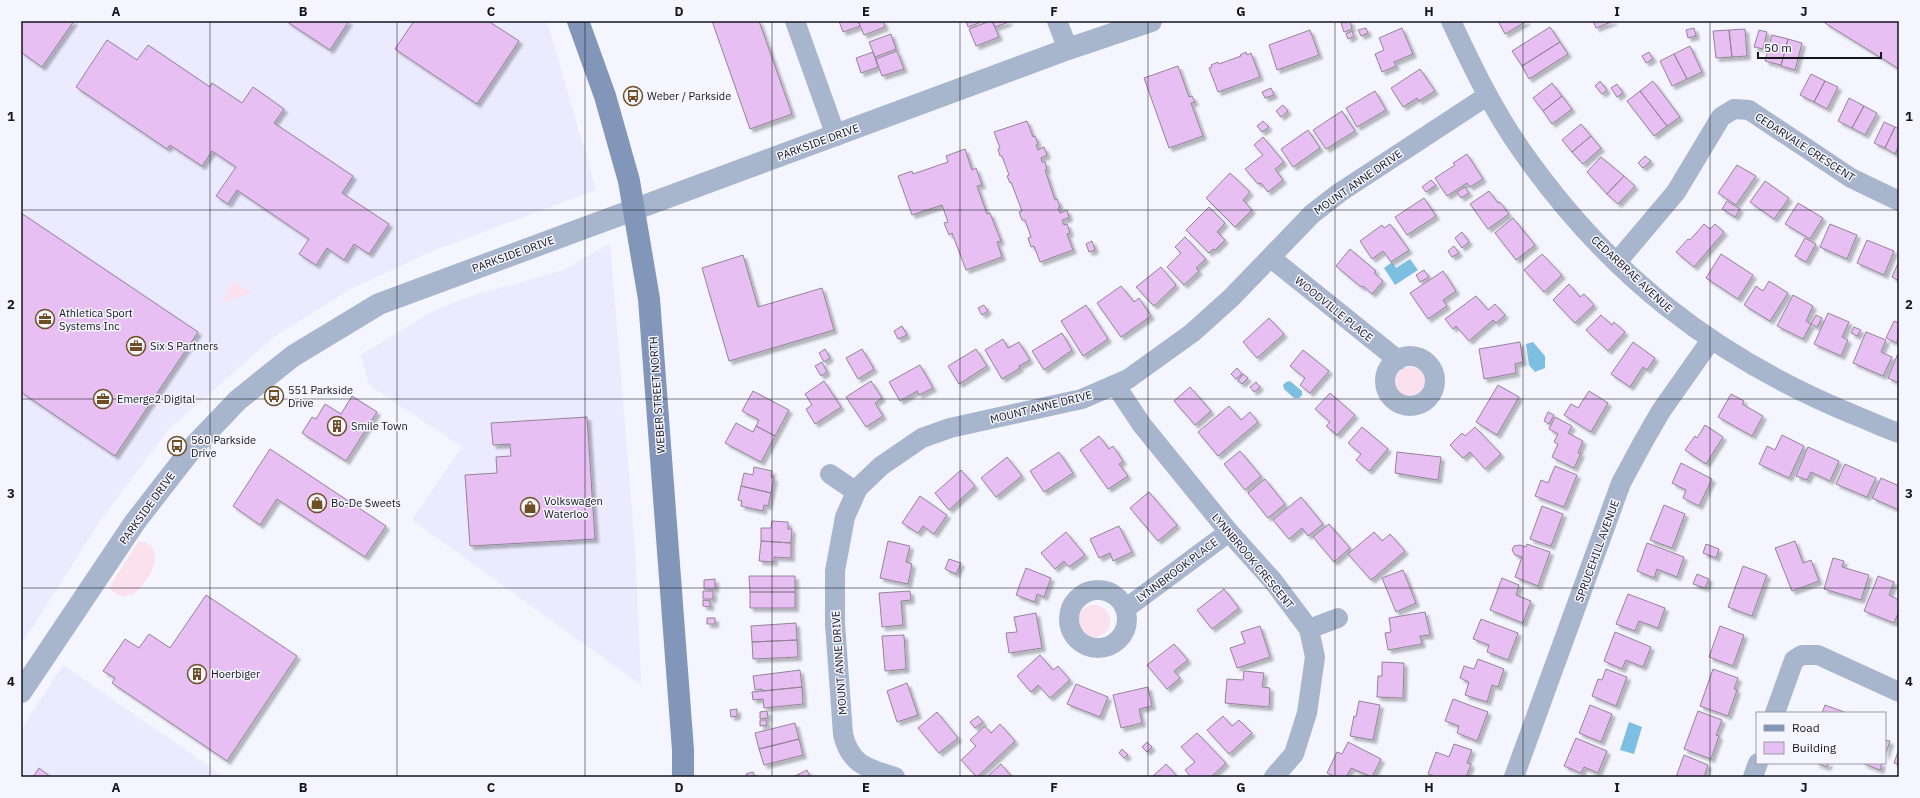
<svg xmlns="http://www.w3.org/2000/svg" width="1920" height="798" font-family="'IBM Plex Sans',sans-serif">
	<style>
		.built { fill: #ebeafe }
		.green { fill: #fbe0ed }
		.water { fill: #7cbfe0 }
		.building { fill: #e7bff3; stroke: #938498; filter: url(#shadow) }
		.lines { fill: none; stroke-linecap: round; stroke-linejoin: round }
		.minor { stroke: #a7b6cd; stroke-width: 20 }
		.tertiary { stroke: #a7b6cd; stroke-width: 22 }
		.secondary { stroke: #8196b8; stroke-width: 22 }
		.grid { fill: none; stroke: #15151d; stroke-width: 1; stroke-opacity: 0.55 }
		.labels { text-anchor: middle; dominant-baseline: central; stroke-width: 3; stroke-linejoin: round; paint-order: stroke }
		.poi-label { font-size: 11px; fill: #15151d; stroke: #f5f5ff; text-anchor: start }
		.street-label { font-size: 11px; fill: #15151d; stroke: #f5f5ff }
		.neatline { fill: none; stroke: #15151d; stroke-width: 1.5 }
		.grid-label { font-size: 13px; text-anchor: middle; font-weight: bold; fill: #15151d }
	</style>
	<defs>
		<filter id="shadow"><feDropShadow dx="3.5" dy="3.5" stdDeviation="1" flood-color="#0004"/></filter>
	</defs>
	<rect width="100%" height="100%" fill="#f5f5ff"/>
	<!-- built -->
	<path class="built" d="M21,21h526l49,169 -161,60 -84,39 -76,47 -106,93 -69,92 -79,124z
		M610,243l25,305 6,137 -229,-165 50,-73 -93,-62 -8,-30 72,-44 42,-16 89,-25z
		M63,665l162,112h-204v-48z"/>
	<!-- green -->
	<path class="green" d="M233,281l18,11 -29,11z
		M1394 383a16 16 0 1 1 32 0a16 16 0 1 1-32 0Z
		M139,541c30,4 11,39 -2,50 -4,4 -10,5 -15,6l-7,-4 -6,-6z
		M1078 621a16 16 0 1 1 32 0a16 16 0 1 1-32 0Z"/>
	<!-- water -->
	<path class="water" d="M1410,259l8,11 -23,15 -11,-17 8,-6 4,6z
		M1533,342l12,14v12l-10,4 -6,-7 -3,-21z
		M1290,381l12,10v4l-3,3h-5l-10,-9 -1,-4 3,-3z
		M1629,722l13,5 -8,27 -14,-4z"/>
	<!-- building -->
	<path class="building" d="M21,21h53l-32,46 -21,-15z
		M286,21h63l-19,29z
		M414,21h74l31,20 -42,63 -82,-55z
		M712,21h47l33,93 -42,15z
		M839,21h19l2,5 -17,6z
		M858,21h25l2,6 -21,8z
		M966,21h18l-16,6z
		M990,21h2l7,16 -23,9 -7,-17z
		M992,21h17v1l-14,5z
		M1350,21l2,8 -8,3 -3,-9z
		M1498,21h29l-22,13z
		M1593,21h21l-18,7z
		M1826,21h73v48l-74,-46z
		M1550,27l10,15 -38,24 -10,-15z
		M1366,28l2,5 -7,3 -3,-6z
		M1402,28l11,26 -19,8 2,4 -14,6 -7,-18 9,-4 -5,-12z
		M1694,28l2,8 -8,2 -2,-8z
		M1745,29l2,27 -15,1 -3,-27z
		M1310,30l9,25 -42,15 -8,-25z
		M1729,30l3,27 -16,1 -3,-27z
		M1759,30l8,2 -4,17 -9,-2z
		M1352,31l2,5 -6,3 -2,-5z
		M891,34l5,15 -21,8 -6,-15z
		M1772,35l16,4 -7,26 -16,-4z
		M1788,39l14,4 -7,27 -14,-4z
		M107,40l30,20 11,-15 62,42 2,-4 30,20 11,-16 31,22 -10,14 79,53 -11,17 47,31 -20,30 -15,-10 -10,16 -17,-12 -11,17 -17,-11 10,-15 -72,-49 -9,14 -12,-8 20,-29 -24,-16 -10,15 -32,-21 -3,4 -91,-62z
		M1560,42l8,12 -39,25 -7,-13z
		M1690,46l12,26 -15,7 -13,-25z
		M897,51l7,18 -22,7 -6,-17z
		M873,52l5,15 -17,6 -5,-15z
		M1246,52l1,3 4,-2 9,24 -42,15 -9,-24 3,-1 -1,-2 7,-3 1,2 22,-8 -1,-1z
		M1649,52l4,7 -7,4 -4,-7z
		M1674,54l13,25 -15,7 -12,-25z
		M1178,66l11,31 3,-1 3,6 -4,1 12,33 -34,12 -25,-70z
		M1420,69l15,22 -16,10 -2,-3 -14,9 -12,-19z
		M1811,74l14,7 -11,21 -14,-7z
		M1600,81l7,9 -5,4 -7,-8z
		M1653,81l27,36 -13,9 -27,-35z
		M1825,81l13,6 -11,22 -13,-7z
		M1552,83l10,13 -19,15 -10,-13z
		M1617,84l6,9 -6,4 -6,-9z
		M1271,88l3,7 -9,3 -3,-6z
		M1375,91l11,19 -29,17 -11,-19z
		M1640,91l27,35 -13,10 -27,-35z
		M1562,96l10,13 -20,15 -9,-13z
		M1849,98l15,8 -12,22 -14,-7z
		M1283,105l5,6 -7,6 -5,-6z
		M1864,106l13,7 -12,22 -13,-7z
		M1342,111l13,20 -29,18 -13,-19z
		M1027,121l6,16 2,-1 3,8 -2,1 2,5 6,-3 3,8 -6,3 1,4h3l2,8h-2l10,30 2,-1 3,8 -2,1 2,5 7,-3 1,3 1,5 -7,2 2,5 3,-1 3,9 -3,1 6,16 -33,12 -6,-16 -3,1 -3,-9 3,-1 -6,-17h-3l-3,-8 3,-1 -11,-29 -1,1 -3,-7 2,-1 -7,-19h-2l-2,-7 2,-1 -6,-16z
		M1263,121l6,6 -7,5 -5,-6z
		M1884,122l11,5 -10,21 -11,-5z
		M1581,124l10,12 -19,16 -10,-12z
		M1895,127l4,2v16l-4,9 -10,-6z
		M1308,130l12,18 -27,19 -12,-18z
		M1591,136l10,12 -18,16 -11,-12z
		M1263,137l21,25 -9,7 8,11 -15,12 -7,-9 -3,1 -13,-15 18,-14 -9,-10z
		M965,149l7,21 4,-2 6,17 -5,1 10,28 3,-1 11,28 -4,1 5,15 -36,13 -14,-37 -3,2 -5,-12 4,-1 -6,-17 -30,10 -14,-39 14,-5 1,3 35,-12 -2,-6z
		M1467,154l16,25 -13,8 -3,-4 -20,13 -12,-18 20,-13 -2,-2z
		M1645,156l6,5 -8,7 -5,-5z
		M1601,157l23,19 -17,18 -20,-22z
		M1737,165l19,11 -20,29 -18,-12z
		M1230,173l20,19 -7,8 9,10 -17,17 -29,-29z
		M1624,176l11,10 -17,18 -11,-10z
		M1431,180l5,5 -10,7 -4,-5z
		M1765,181l24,17 -15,21 -24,-17z
		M1465,187l4,6 -8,5 -4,-6z
		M1489,191l9,12 2,-1 9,12 -21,15 -18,-25z
		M1424,198l12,18 -29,19 -12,-18z
		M1727,201l13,8 -5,8 -13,-8z
		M1798,203l25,15 -13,21 -25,-15z
		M1209,207l16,16 -8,9 8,8 -10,10 -2,-1 -4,4 -23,-23z
		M21,213l177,119 -83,124 -94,-64z
		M1513,218l22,27 -19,15 -21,-27z
		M1390,224l19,26 -18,12 -8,-11 -11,8 -12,-18 22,-16 2,3z
		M1704,224l6,5 5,-5 9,8 -30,35 -18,-15 12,-13 2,1z
		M1830,224l27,11 -10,24 -27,-12z
		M1462,232l7,10 -7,6 -7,-10z
		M1185,237l21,22 -10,9 3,3 -15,14 -17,-18 14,-14 -6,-6z
		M1805,238l11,6 -10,18 -11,-6z
		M1867,240l27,11 -10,24 -27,-12z
		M1092,241l3,9 -6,2 -3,-8z
		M1454,246l5,7 -7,4 -4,-6z
		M1350,249l26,22 -2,2 9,8 -11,13 -9,-8 -2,1 -25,-21z
		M1542,254l20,21 -18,17 -20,-22z
		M1721,254l32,21 -15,24 -32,-21z
		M743,255l15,52 64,-19 12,42 -105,31 -27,-93z
		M1899,261v20l-7,-4z
		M1161,267l15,18 -22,21 -18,-19z
		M1424,270l5,7 -9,5 -4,-7z
		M1443,271l13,20 -13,9 4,6 -19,13 -18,-26z
		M1769,281l19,12 -18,28 -26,-16 12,-19 7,5z
		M1569,284l11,13 4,-3 10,11 -19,18 -22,-23z
		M1121,286l13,16 5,-4 12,18 -30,21 -24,-34z
		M1793,295l20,11 -7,15 5,3 -8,15 -26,-13z
		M1476,296l12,14 7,-6 10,11 -9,8 -3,-3 -24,21 -13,-15 -3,3 -8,-10z
		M984,305l4,6 -6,4 -4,-7z
		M1086,305l22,34 -25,17 -22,-35z
		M1828,313l21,9 -7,15 6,3 -7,16 -27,-12z
		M1601,315l11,10 2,-3 11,10 -17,19 -22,-21z
		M1816,315l6,3 -5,9 -6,-3z
		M1269,318l15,16 -27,24 -14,-16z
		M1894,321l5,2 -2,20 -11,-5z
		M902,326l5,9 -9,4 -4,-8z
		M1854,327l7,3 -4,6 -6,-3z
		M1866,332l20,8 -5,12 11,5 -9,19 -30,-13z
		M1062,333l10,17 -28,20 -12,-19z
		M1003,339l5,9 11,-6 11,18 -11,6 1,2 -18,11 -17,-29z
		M1520,342l3,20 -8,2 1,9 -32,6 -5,-30z
		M1633,342l22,16 -8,12 -4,-3 -13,20 -19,-13z
		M825,349l5,9 -6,4 -5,-9z
		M862,349l12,20 -16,10 -12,-21z
		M976,349l11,17 -28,18 -11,-18z
		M1303,350l26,21 -19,22 -10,-8 5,-7 -15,-12z
		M1899,351v32l-11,-5z
		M822,362l5,10 -6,4 -6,-10z
		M920,365l13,23 -14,7 -2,-4 -17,10 -11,-19z
		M1237,368l5,6 -6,5 -5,-5z
		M1243,374l5,4 -6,6 -4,-3z
		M824,381l17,26 -26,17 -9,-15 6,-4 -7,-11z
		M871,381l11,17 -7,5 8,13 -17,11 -20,-30z
		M1256,382l4,5 -6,5 -4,-5z
		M1498,385l21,12 -22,38 -21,-13z
		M1190,387l21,24 -16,14 -21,-24z
		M753,391l36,19 -14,26 -19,-10 3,-6 -17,-9z
		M1589,391l19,12 -17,29 -27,-17 7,-11 7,4z
		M1330,393l25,22 -18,20 -11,-9 4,-4 -15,-13z
		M1731,394l13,7 -2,3 21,12 -11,20 -34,-19z
		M352,396l25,16 -31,49 -44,-28 10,-16 4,2 9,-15 16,10z
		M1229,406l12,14 9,-8 8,10 -40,34 -20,-24z
		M1548,412l6,3 -5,9 -5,-3z
		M587,417l8,122 -125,7 -5,-71 32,-2 -1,-16 15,-1 -1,-12 -17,1 -2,-22z
		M1555,417l17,9 -4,7 15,8 -5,12h3l-7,15 -22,-11 6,-13 -4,-2 4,-8 -9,-5z
		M736,423l17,9 3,-6 19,10 -14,26 -36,-19z
		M1705,425l18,12 -17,27 -21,-14 10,-14 2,2z
		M1362,427l26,22 -19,22 -13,-11 5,-6 -13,-11z
		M1475,427l26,27 -16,15 -15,-17 -7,6 -13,-13 12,-12 3,3z
		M1782,435l22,11 -15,32 -30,-14 8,-18 8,4z
		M1099,436l10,13 4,-3 10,15 -4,3 9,12 -20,13 -28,-39z
		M1808,447l31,14 -9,20 -19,-9 -4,8 -11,-4z
		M270,449l116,77 -21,31 -88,-58 -17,26 -27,-19z
		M1240,451l21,25 -16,14 -21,-26z
		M1059,452l14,21 -29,19 -14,-21z
		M1397,452l44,5 -3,23 -43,-7z
		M1007,457l15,19 -26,21 -15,-19z
		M1681,463l31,16 -13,27 -16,-8 3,-8 -14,-7z
		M1845,464l31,14 -9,19 -31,-13z
		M1555,466l22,9 -13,32 -29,-11 6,-16 7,3z
		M754,467l18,4 -1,6 3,1 -3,15 -30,-7 3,-13 9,2z
		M961,470l14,16 -26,24 -14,-17z
		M1881,478l18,8v24l-27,-12z
		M1265,479l20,25 -17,14 -20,-25z
		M741,486l30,7 -3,13 -4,-1 -1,6 -22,-5 1,-5 -4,-1z
		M1149,492l28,33 -19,16 -28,-33z
		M920,496l27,19 -13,19 -11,-8 -5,7 -16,-10z
		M1301,497l22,27 -15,12 -6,-8 -13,11 -16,-19z
		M1664,505l21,9 -13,34 -22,-8z
		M1542,506l21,8 -12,32 -21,-7z
		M772,521l16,1v7h4l-1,14 -30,-2v-13h10z
		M1329,524l21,24 -16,14 -21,-25z
		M1119,526l13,26 -19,9 -3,-8 -11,5 -9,-19z
		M1066,532l19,23 -16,12 -5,-6 -9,8 -14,-16z
		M1374,532l8,9 8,-7 15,17 -34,29 -23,-26z
		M761,541l30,2v15l-17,-1v5l-15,-1z
		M888,541l22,5 -4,16 6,2 -4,20 -28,-6z
		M1795,541l8,22 8,-3 8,21 -27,10 -17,-43z
		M1647,543l37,14 -7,20 -20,-8 -3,9 -17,-7z
		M1527,544l23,8 -12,34 -23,-9 7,-20 -7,-2 -3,-5 2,-4 6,-1 6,2z
		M1706,544l13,5 -3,9 -13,-5z
		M1833,558l11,3 -2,6 27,8 -8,25 -37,-11z
		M949,559l12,4 -5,11 -11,-5z
		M1743,566l24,9 -15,41 -24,-9z
		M1026,568l25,10 -7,19 -7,-3 -2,8 -19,-7z
		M1403,570l13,33 -20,9 -14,-34z
		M1697,574l12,5 -4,9 -12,-4z
		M749,576h46v16h-45z
		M1878,576l16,6 -5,13 10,5v11l-5,12 -30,-12z
		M1502,578l17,7 -3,10 15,6 -8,22 -33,-13z
		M715,579v10h-11v-9z
		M1224,589l15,19 -27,21 -15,-19z
		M703,591h10v8h-10z
		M910,591l1,9 -10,1 2,24 -21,2 -3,-34z
		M750,592h45v16h-45z
		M1628,594l37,14 -7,20 -19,-7 -4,10 -19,-7z
		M206,595l91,61 -70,105 -115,-78 3,-5 -12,-7 22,-32 14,9 10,-14 21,14z
		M703,600l7,1v6l-7,-1z
		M1425,612l5,23 -10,1 2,8 -34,6 -3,-17 6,-1 -2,-14z
		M1036,613l6,35 -33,5 -3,-20 11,-1 -3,-15z
		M707,618h8v6h-8z
		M1481,619l37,14 -10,27 -21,-8 2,-7 -16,-6z
		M796,623l1,17 -45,2 -1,-16z
		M1260,626l10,31 -33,11 -7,-20 15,-5 -4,-11z
		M1720,626l24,9 -11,31 -24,-9z
		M1615,632l36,15 -8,20 -17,-7 -4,9 -18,-8z
		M904,635l2,34 -21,2 -3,-35z
		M797,640l1,17 -45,2 -1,-17z
		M1174,644l14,16 -14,11 6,7 -13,11 -20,-24z
		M1040,655l13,15 5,-4 12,14 -20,18 -12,-13 -7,7 -14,-16z
		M1478,659l26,10 -6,18 -6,-2 -5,17 -22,-7 4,-13 -9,-4 4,-12 10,3z
		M1382,662l22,1 -1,35 -26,-1 1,-21h4z
		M1606,669l21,8 -11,29 -24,-10 6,-17 4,1z
		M1713,669l25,9 -4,11 3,1 -9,26 -28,-10z
		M800,670l2,17 -39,4 -1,-2 -7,1 -2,-14z
		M1244,671l20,2 -2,14 8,1 -1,19 -44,-4 2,-24 16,1z
		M907,683l11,32 -21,7 -10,-31z
		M1076,684l32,13 -8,20 -33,-13z
		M802,687l1,17 -39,4 -1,-9 -10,1 -1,-8z
		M1148,687l4,19 -13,3 3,14 -21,5 -8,-33z
		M1453,699l35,13 -11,29 -20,-8 2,-7 -14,-5z
		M1359,701l21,4 -7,35 -23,-4 4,-20 2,1z
		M1590,705l22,9 -11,28 -22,-9z
		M1825,705l22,8h-25z
		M737,709v7l-6,1 -1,-7z
		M767,711l1,7 -8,1v-7z
		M1698,711l24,9 -6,15 3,1 -8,23 -27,-10z
		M937,712l21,26 -19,15 -21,-25z
		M978,716l5,6 -8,6 -5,-6z
		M1223,716l9,10 7,-6 13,13 -23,21 -22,-24z
		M760,720h6l1,5 -7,1z
		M795,723l4,16 -40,10 -4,-16z
		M1000,724l15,17 -38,36 -16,-17 15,-14 -6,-6 15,-14 6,7z
		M1197,733l29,30 -15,14h-20l-6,-7 10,-8 -14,-15z
		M1576,738l31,13 -9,22 -14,-6 -3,6 -17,-7z
		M799,739l4,16 -39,10 -5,-16z
		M1885,740l5,1 -5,15z
		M1147,742l5,5 -5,5 -5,-5z
		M1348,742l33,17 -9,18 -21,-9 -5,9h-11l-8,-4 10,-21 5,2z
		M1454,744l18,6 -5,13 4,1 -5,13h-29l-9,-3 8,-22 13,5z
		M1122,749l6,6 -4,3 -5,-5z
		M1899,749v16l-5,-2z
		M1684,755l24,10 -4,12h-28z
		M1815,763h14l-2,4z
		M1862,763h20l-2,7z
		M1001,764l11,13h-23l-1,-1z
		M1166,764l12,13 -25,-1z
		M39,768l12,9h-18z
		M807,770l3,7h-17z
		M753,772l2,5h-8l-1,-3z"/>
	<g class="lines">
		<!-- minor -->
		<path class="minor" d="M795,21l41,115
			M1057,21l11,28
			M1451,21c21,45 42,89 71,130 86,123 192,206 330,263 16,6 31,14 47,19
			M1271,258l127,102
			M1617,262l59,-70 45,-75 13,-8 15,1 102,68 48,23
			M1385 381a25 25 0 1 1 50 0a25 25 0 1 1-50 0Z
			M1116,386l26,39 87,107 44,49 36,48 6,28 -8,56 -13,41 -20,23
			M830,474l25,17
			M1069 619a29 29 0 1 1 58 0a29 29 0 1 1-58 0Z
			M1125,609l104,-77
			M1309,629l29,-11
			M1775,713l19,-53 8,-5h16l81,37
			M895,777c-25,-8 -45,-11 -52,-43l-8,-110v-53l10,-54 13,-29 23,-22 41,-28 28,-10 132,-29 46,-20 64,-46 39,-35 81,-84 27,-21 148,-97
			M1514,777l107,-294 21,-39 19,-33 50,-71
			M1753,777l5,-14"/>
		<!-- tertiary -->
		<path class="tertiary" d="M21,692l114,-170 59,-76 44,-46 55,-44 86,-52 689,-255 83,-28"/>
		<!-- secondary -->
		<path class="secondary" d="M578,21l27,75 24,85 20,118 34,451v27"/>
	</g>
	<!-- grid -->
	<path class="grid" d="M210,21v756M397,21v756M585,21v756M772,21v756M960,21v756M1148,21v756M1335,21v756M1523,21v756M1710,21v756M21,210h1878M21,399h1878M21,588h1878"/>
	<!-- icons -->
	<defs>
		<symbol id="bus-ring" viewBox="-11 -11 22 22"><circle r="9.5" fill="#f5f5ff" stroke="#6d4f23" stroke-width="1.5"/><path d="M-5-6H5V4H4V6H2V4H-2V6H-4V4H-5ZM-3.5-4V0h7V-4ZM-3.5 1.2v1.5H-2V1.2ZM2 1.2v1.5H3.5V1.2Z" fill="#6d4f23"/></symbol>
		<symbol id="office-ring" viewBox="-11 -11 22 22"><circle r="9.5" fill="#f5f5ff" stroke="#6d4f23" stroke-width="1.5"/><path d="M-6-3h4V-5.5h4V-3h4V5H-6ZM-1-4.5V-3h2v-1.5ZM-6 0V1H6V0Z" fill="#6d4f23"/></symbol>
		<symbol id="building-ring" viewBox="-11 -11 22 22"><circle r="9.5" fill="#f5f5ff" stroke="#6d4f23" stroke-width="1.5"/><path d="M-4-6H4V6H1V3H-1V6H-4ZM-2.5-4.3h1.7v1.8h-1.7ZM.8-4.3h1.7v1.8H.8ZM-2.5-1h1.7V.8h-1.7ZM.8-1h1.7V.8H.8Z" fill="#6d4f23"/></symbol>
		<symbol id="shop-ring" viewBox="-11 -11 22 22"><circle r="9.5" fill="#f5f5ff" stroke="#6d4f23" stroke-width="1.5"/><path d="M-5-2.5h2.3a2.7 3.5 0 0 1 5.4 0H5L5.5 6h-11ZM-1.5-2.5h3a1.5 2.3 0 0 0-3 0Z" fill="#6d4f23"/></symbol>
	</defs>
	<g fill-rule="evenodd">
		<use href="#bus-ring" x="622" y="85" width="22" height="22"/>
		<use href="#office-ring" x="34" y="308" width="22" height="22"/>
		<use href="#office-ring" x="125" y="335" width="22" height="22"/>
		<use href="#bus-ring" x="263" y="385" width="22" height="22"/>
		<use href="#office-ring" x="92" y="388" width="22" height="22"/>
		<use href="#building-ring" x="326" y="415" width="22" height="22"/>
		<use href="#bus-ring" x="166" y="435" width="22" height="22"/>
		<use href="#shop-ring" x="306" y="492" width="22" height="22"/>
		<use href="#shop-ring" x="519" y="496" width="22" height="22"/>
		<use href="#building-ring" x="186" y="663" width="22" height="22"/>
	</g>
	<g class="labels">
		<!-- poi labels -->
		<g class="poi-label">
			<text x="647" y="96">Weber / Parkside</text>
			<text x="59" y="313">Athletica Sport<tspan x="59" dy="13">Systems Inc</tspan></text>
			<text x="150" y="346">Six S Partners</text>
			<text x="288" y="390">551 Parkside<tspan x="288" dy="13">Drive</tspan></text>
			<text x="117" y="399">Emerge2 Digital</text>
			<text x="351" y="426">Smile Town</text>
			<text x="191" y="440">560 Parkside<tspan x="191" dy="13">Drive</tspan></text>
			<text x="544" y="501">Volkswagen<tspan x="544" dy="13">Waterloo</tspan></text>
			<text x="331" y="503">Bo-De Sweets</text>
			<text x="211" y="674">Hoerbiger</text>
		</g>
		<!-- street labels -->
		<g class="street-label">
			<text transform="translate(818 142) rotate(-20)">PARKSIDE DRIVE</text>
			<text transform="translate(1805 147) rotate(33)">CEDARVALE CRESCENT</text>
			<text transform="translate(1358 182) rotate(-35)">MOUNT ANNE DRIVE</text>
			<text transform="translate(513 254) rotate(-20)">PARKSIDE DRIVE</text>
			<text transform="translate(1632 274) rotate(43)">CEDARBRAE AVENUE</text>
			<text transform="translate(1334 309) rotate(39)">WOODVILLE PLACE</text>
			<text transform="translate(657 395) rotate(-94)">WEBER STREET NORTH</text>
			<text transform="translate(1041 407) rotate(-14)">MOUNT ANNE DRIVE</text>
			<text transform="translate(147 508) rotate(-54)">PARKSIDE DRIVE</text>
			<text transform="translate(1597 551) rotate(-70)">SPRUCEHILL AVENUE</text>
			<text transform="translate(1253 561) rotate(50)">LYNNBROOK CRESCENT</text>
			<text transform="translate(1177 570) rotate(-37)">LYNNBROOK PLACE</text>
			<text transform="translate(839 663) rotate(-94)">MOUNT ANNE DRIVE</text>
		</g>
	</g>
	<!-- border -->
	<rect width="1920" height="798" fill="none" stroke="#f5f5ff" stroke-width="44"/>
	<!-- legend -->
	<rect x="1756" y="712" width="130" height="52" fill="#f5f5ff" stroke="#9b9ba5"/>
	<rect x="1764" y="725" width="20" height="6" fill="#8196b8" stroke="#9b9ba5"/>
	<text x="1792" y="732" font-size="12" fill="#15151d">Road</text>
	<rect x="1764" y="742" width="20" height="12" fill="#e7bff3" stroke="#9b9ba5"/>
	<text x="1792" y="752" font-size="12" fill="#15151d">Building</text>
	<!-- scale -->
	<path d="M1758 52v6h123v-6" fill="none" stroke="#15151d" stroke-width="2"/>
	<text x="1764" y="52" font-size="12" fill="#15151d" stroke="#f5f5ff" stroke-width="3" paint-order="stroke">50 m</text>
	<rect x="22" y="22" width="1876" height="754" class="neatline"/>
	<g class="grid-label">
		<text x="116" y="16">A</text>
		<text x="303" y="16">B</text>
		<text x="491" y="16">C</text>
		<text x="679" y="16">D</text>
		<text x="866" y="16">E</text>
		<text x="1054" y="16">F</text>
		<text x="1241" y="16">G</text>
		<text x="1429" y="16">H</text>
		<text x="1617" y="16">I</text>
		<text x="1804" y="16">J</text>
		<text x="11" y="121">1</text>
		<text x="1909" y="121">1</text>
		<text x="11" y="309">2</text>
		<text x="1909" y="309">2</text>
		<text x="11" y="498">3</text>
		<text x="1909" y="498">3</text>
		<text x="11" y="686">4</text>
		<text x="1909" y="686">4</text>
		<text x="116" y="792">A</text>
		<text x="303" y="792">B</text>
		<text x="491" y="792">C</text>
		<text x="679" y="792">D</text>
		<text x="866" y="792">E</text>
		<text x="1054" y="792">F</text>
		<text x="1241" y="792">G</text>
		<text x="1429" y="792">H</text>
		<text x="1617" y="792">I</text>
		<text x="1804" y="792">J</text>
	</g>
</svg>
